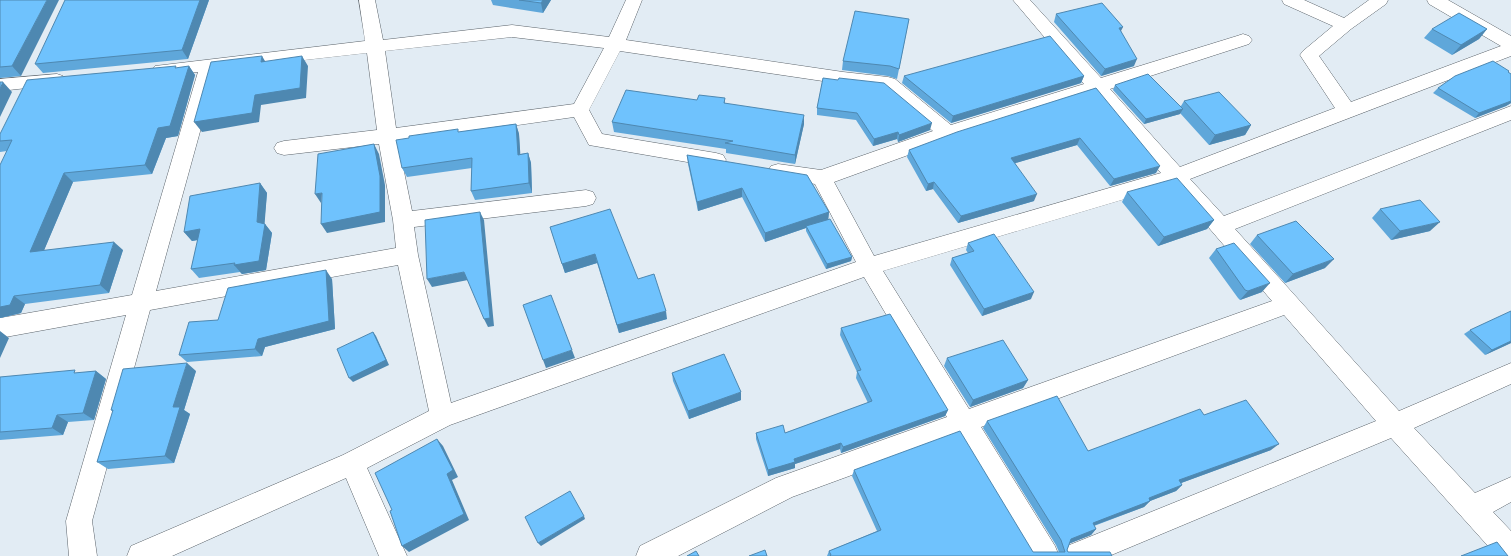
<svg xmlns="http://www.w3.org/2000/svg" width="1511" height="556" font-family="'Work Sans',sans-serif">
	<style>
		.lines { fill: none; stroke-linecap: round; stroke-linejoin: round }
		.minor-casing { stroke: #5c646b; stroke-width: 1 }
		.minor { fill: #fff; fill-rule: evenodd }
		.wall { fill: #5fa7da }
		.shaded-wall { fill: #4e88b1 }
		.building { fill: #6fc2fd; stroke: #4e88b1 }
	</style>
	<rect width="100%" height="100%" fill="#e2ecf4"/>
	<g class="lines">
		<defs>
			<path id="minor" d="M359,0h16l8,40 129,-15 97,12 17,-37h16l-16,40 217,32 45,5 7,2 56,46 133,-41 -71,-84h17l71,78 136,-42 6,-2 6,2 3,4 -3,4 -139,45 70,78 155,-59 -35,-53 3,-4 30,-25 -49,-22 -2,-4h22l40,18 25,-18h19l-2,4 -35,25 -32,27 32,46 150,-56 -72,-42 -2,-4h21l63,36v20l-321,123 34,37 287,-110v14l-276,109 164,182 112,-48v21l-97,44 61,65 36,-16v25l-18,10 18,19v25h-14l-106,-118 -282,118h-46l4,-10 309,-125 -92,-106 -303,112 74,119 4,10h-29l-72,-120 -166,61 -114,59h-42l4,-10 136,-68 171,-61 -83,-140 -414,148 -83,43 40,88h-28l-33,-78 -174,78h-45l4,-10 212,-91 86,-44 -31,-146 -248,45 -58,211 5,35h-28l-3,-35 60,-206 -126,23v-20l132,-23 66,-223 -37,4 -6,-2 -3,-4 3,-4 210,-25zM512,37l92,11 -30,56 -178,24 -11,-77zM620,51l223,33 40,5 50,42 -112,39 -43,-6 -7,2 -3,5 3,5 44,8 41,78 -405,141 -33,-148 -4,-28 172,-21 7,-2 3,-6 -3,-6 -7,-2 -174,21 -14,-69 176,-25 15,28 127,22 7,-2 3,-5 -3,-5 -7,-2 -114,-19 -13,-24zM367,53l10,77 -93,11 -7,2 -3,5 3,5 7,2 95,-11 14,76 3,28 -240,43 61,-221zM1093,94l68,79 -287,83 -40,-74 121,-44zM1172,185l100,116 -303,108 -86,-138z
				M57,74l6,2 3,4 -3,4 -63,7v-12z"/>
		</defs>
		<!-- minor casing -->
		<use href="#minor" class="minor-casing"/>
		<!-- minor -->
		<use href="#minor" class="minor"/>
	</g>
	<!-- wall -->
	<path class="wall" d="M0,0l21,76 -21,2z
		M209,0l-21,59 -145,14 -8,-9z
		M491,0h60l-8,13 -50,-8z
		M1056,14l65,17 13,35 -33,10 -47,-54z
		M909,19l-12,60 -9,-3 -46,-6 1,-9z
		M1432,29h55l-8,10 -27,16 -28,-17z
		M189,66l6,9 -17,61 -12,2 -14,36 -79,8 -29,68h79l-14,43 -84,11 -4,9 -21,5 7,-167 -7,1v-18l177,-66z
		M1508,72l3,2v29l-5,3 -31,12 -42,-25 5,-5z
		M904,76h180l-3,7 -130,40 -49,-40z
		M823,78l107,52 -32,12 -1,-3 -24,7 -17,-26 -39,-5v-7z
		M1115,85l66,21 3,-5 67,24 -6,10 -36,10 -29,-32v1l-36,10 -31,-34z
		M1096,88l60,85 -46,13 -33,-41 -62,18 19,38 -76,22 -25,-34 -7,2 -19,-34 2,-7z
		M725,98v5l79,21 -9,40 -69,-11v-4l-112,-17 -2,-10 85,-22z
		M516,124l3,10 1,20 8,-1 3,10 1,30 -57,7 -4,-9 1,-23 -65,9 -5,-9 57,-36z
		M687,155l142,57 -1,7 24,38 -1,4 -25,8 -20,-38v-3l-41,14 -23,-45 -44,14 -10,-47z
		M260,183l7,10 -3,31h1l7,9 -6,37 -24,4 -2,-2 -41,6 -8,-9 7,-29 -6,1 -8,-9z
		M1127,192l87,28 -7,9 -49,17 -36,-44z
		M1380,209l50,22 -39,9 -19,-22z
		M550,227l88,52 29,40 -48,14 -22,-70 -32,10z
		M1257,235l68,33 -40,15 -35,-39z
		M968,243l63,56 -49,17 -32,-51 2,-7 16,-5 -2,-3z
		M1216,249l46,43 -22,8 -2,-2 -29,-40z
		M332,279l3,50 -70,18 -3,9 -75,6 -8,-7 39,-35z
		M841,328l107,82 -3,6 -104,37 -1,-4 -45,15v4l-27,8 -12,-37v-6h29l83,-30 -12,-25 1,-6 -17,-37z
		M1470,330l41,13 -26,12 -21,-21z
		M947,358l81,22 -5,8 -53,19 -26,-41z
		M96,371l10,8 -12,41 -26,2 -5,13 -63,5v-63l78,-4z
		M196,371l-12,39 6,4 -16,49 -66,6 -11,-7 16,-50 -2,-2z
		M672,373l69,27 -52,19 -16,-38z
		M1204,415l67,35 -90,33 1,2 -6,6 -26,10 -6,6 -50,19 2,3 -5,6 -21,8 -3,7 1,2 44,4h-285l2,-5 48,-20 -25,-55 2,-6 179,82h26l-3,-7 -73,-117 4,-7 101,30z"/>
	<!-- shaded-wall -->
	<path class="shaded-wall" d="M47,0h12l-38,76 -9,-10z
		M200,0h9l-21,59 -6,-9z
		M543,0h8l-8,13 -2,-10z
		M1123,27l-4,8v-7z
		M1487,29l-8,10 -27,16 9,-10z
		M262,56l6,10 -7,-4z
		M302,56l6,10 -2,32 -45,7 -2,17 -57,10 -8,-10z
		M1137,59l-3,7 -33,10 4,-7z
		M189,66l6,9 -17,61 -12,2 -14,36 -7,-9 13,-37z
		M1084,76l-3,7 -130,40 2,-7z
		M3,82l9,10 -12,25v-28z
		M1511,101v2l-5,3 -31,12 4,-5z
		M1183,109l-3,5 -36,10 2,-5z
		M804,115v9l-9,40v-9z
		M932,123l-2,7 -32,12 1,-7z
		M516,124l3,10 2,30 -3,-9z
		M1251,125l-6,10 -36,10 6,-10z
		M898,132l-1,7 -24,7 1,-7z
		M1080,138l-3,7 -68,20 2,-7z
		M374,144l5,10 6,31v37l-58,11 -6,-9z
		M528,153l3,10 1,30 -3,-10z
		M1160,166l-4,7 -46,13 4,-7z
		M64,173l9,9 -33,78 -10,-8z
		M934,182l-1,7 -7,2 2,-7z
		M260,183l7,10 -3,38 -7,-9z
		M742,188v9l-44,14 -1,-9z
		M322,193l-1,10 -6,-9z
		M1037,194l-3,7 -76,22 3,-7z
		M480,212l4,8 10,106 -6,1 -4,-8z
		M829,212l-1,10 -22,4v2l-41,14v-9z
		M1214,220l-7,9 -49,17 6,-9z
		M1440,222l-10,9 -39,9 9,-9z
		M265,224l7,9 -6,37 -24,4 -8,-9z
		M200,229l8,9 -16,3 -8,-9z
		M114,242l9,8 -14,43 -9,-8z
		M595,254l2,9 -32,10 -3,-9z
		M852,257l-1,4 -25,8 1,-5z
		M1334,259l-9,9 -40,15 8,-9z
		M326,270l6,9 3,50 -70,18 -3,9 -7,-7 3,-10z
		M464,272l4,8 -36,7 -5,-8z
		M1270,283l-8,9 -22,8 8,-9z
		M1034,292l-3,7 -49,17 2,-7z
		M14,296l11,8 -4,9 -21,5v-11z
		M666,311l1,8 -48,14 -2,-8z
		M0,331l9,7 -9,20z
		M373,332l3,4 13,29 -36,17 -4,-4z
		M1511,341v2l-26,12 7,-5z
		M572,350l3,8 -29,10 -3,-8z
		M187,363l9,8 -12,39 6,4 -16,49 -9,-7 8,-49z
		M96,371l10,8 -12,41 -11,-7z
		M1028,380l-5,8 -53,19 3,-7z
		M741,392v8l-52,19 -1,-8z
		M948,410l-3,6 -104,37 2,-6z
		M57,415l11,7 -5,13 -11,-7z
		M437,439l6,7 15,31 -6,3 17,40 -60,32 -7,-6 45,-72z
		M841,443l-1,6 -45,15v4l-27,8v-6l26,-11z
		M1279,444l-8,6 -98,36 6,-6z
		M1182,485l-6,6 -26,10 -6,6 -57,21 6,-5 56,-25z
		M584,516l1,3 -44,27 -3,-3z
		M1096,529l-5,6 -25,10 5,-6z"/>
	<!-- building -->
	<path class="building" d="M0,0h47l-35,66 -12,1z
		M65,0h135l-18,50 -147,14z
		M519,0h24l-2,3z
		M1102,3l21,24 -4,1 18,31 -32,10 -49,-55z
		M855,11l54,8 -10,50 -9,-3 -47,-5z
		M1459,13l28,16 -26,16 -29,-16z
		M1050,36l34,40 -131,40 -49,-40z
		M262,56l-1,6 41,-6 -2,32 -45,7 -3,18 -58,9 17,-60z
		M1493,61l16,10 -1,1 3,2v27l-32,12 -41,-25 17,-12z
		M176,66l-1,2 14,-2 -19,60 -12,2 -13,37 -81,8 -34,79 84,-10 -14,43 -86,11 -4,9 -10,2v-142l12,-25 -12,1v-7l27,-54z
		M1148,74l35,35 -37,10 -31,-34z
		M823,78l15,2 1,-2 45,5 48,40 -33,12 -1,-3 -24,7 -17,-26 -40,-5z
		M0,82h3l-3,7z
		M1096,88l64,78 -46,13 -34,-41 -69,20 26,36 -76,22 -27,-34 -6,2 -19,-34 48,-18z
		M626,90l71,10 2,-5 26,3 -1,5 80,12 -9,40 -70,-12 8,-2 -121,-19z
		M1219,92l32,33 -36,10 -31,-34z
		M516,124l2,31 10,-2 1,30 -58,8 1,-33 -70,10 -6,-28 13,-2v-2l49,-7v3z
		M374,144l6,32v36l-59,12 1,-31 -7,1 3,-40z
		M687,155l120,20 22,37 -64,21 -23,-45 -45,14z
		M1177,178l37,42 -50,17 -37,-45z
		M260,183l-3,39 8,2 -6,37 -25,4 1,-2 -44,6 9,-40 -16,3 6,-36z
		M1420,200l20,22 -40,9 -20,-22z
		M610,209l28,70 16,-5 12,37 -49,14 -22,-71 -33,10 -12,-37z
		M480,212l10,106 -6,1 -20,-47 -37,7 -2,-59z
		M830,219l22,38 -25,7 -21,-38z
		M1296,221l38,38 -41,15 -36,-39z
		M994,234l40,58 -50,17 -32,-51 22,-7 -6,-8z
		M1234,243l36,40 -22,8 -3,-1 -29,-41z
		M326,270l3,51 -71,18 -3,10 -76,6 10,-33 29,-2 10,-32z
		M551,295l21,55 -29,10 -20,-55z
		M1511,311v30l-19,9 -22,-20z
		M890,314l58,96 -105,37 -2,-4 -47,16 1,3 -27,8 -12,-37 27,-8 2,8 87,-32 -15,-30 4,-1 -20,-42z
		M373,332l13,28 -37,18 -12,-29z
		M1003,340l25,40 -55,20 -26,-42z
		M724,354l17,38 -53,19 -16,-38z
		M187,363l-14,44h7l-15,49 -68,6 16,-52h-2l12,-41z
		M75,370l-1,3 22,-2 -13,42 -26,2 -5,13 -52,4v-55z
		M1057,396l31,55 112,-42 4,6 42,-15 33,44 -100,36 3,5 -33,13 1,3 -57,22 3,6 -25,10 -4,11 1,2h42l2,4h-282l1,-1 -2,-4 52,-21 -27,-60 106,-39 73,121h32l-4,-12 -74,-119z
		M437,439l16,31 -6,4 17,40 -62,32 -12,-35 2,-1 -17,-37z
		M570,491l14,25 -46,27 -13,-26z
		M1497,542l11,14h-47z
		M765,550l2,6h-18z
		M696,551l3,5h-12z"/>
</svg>
